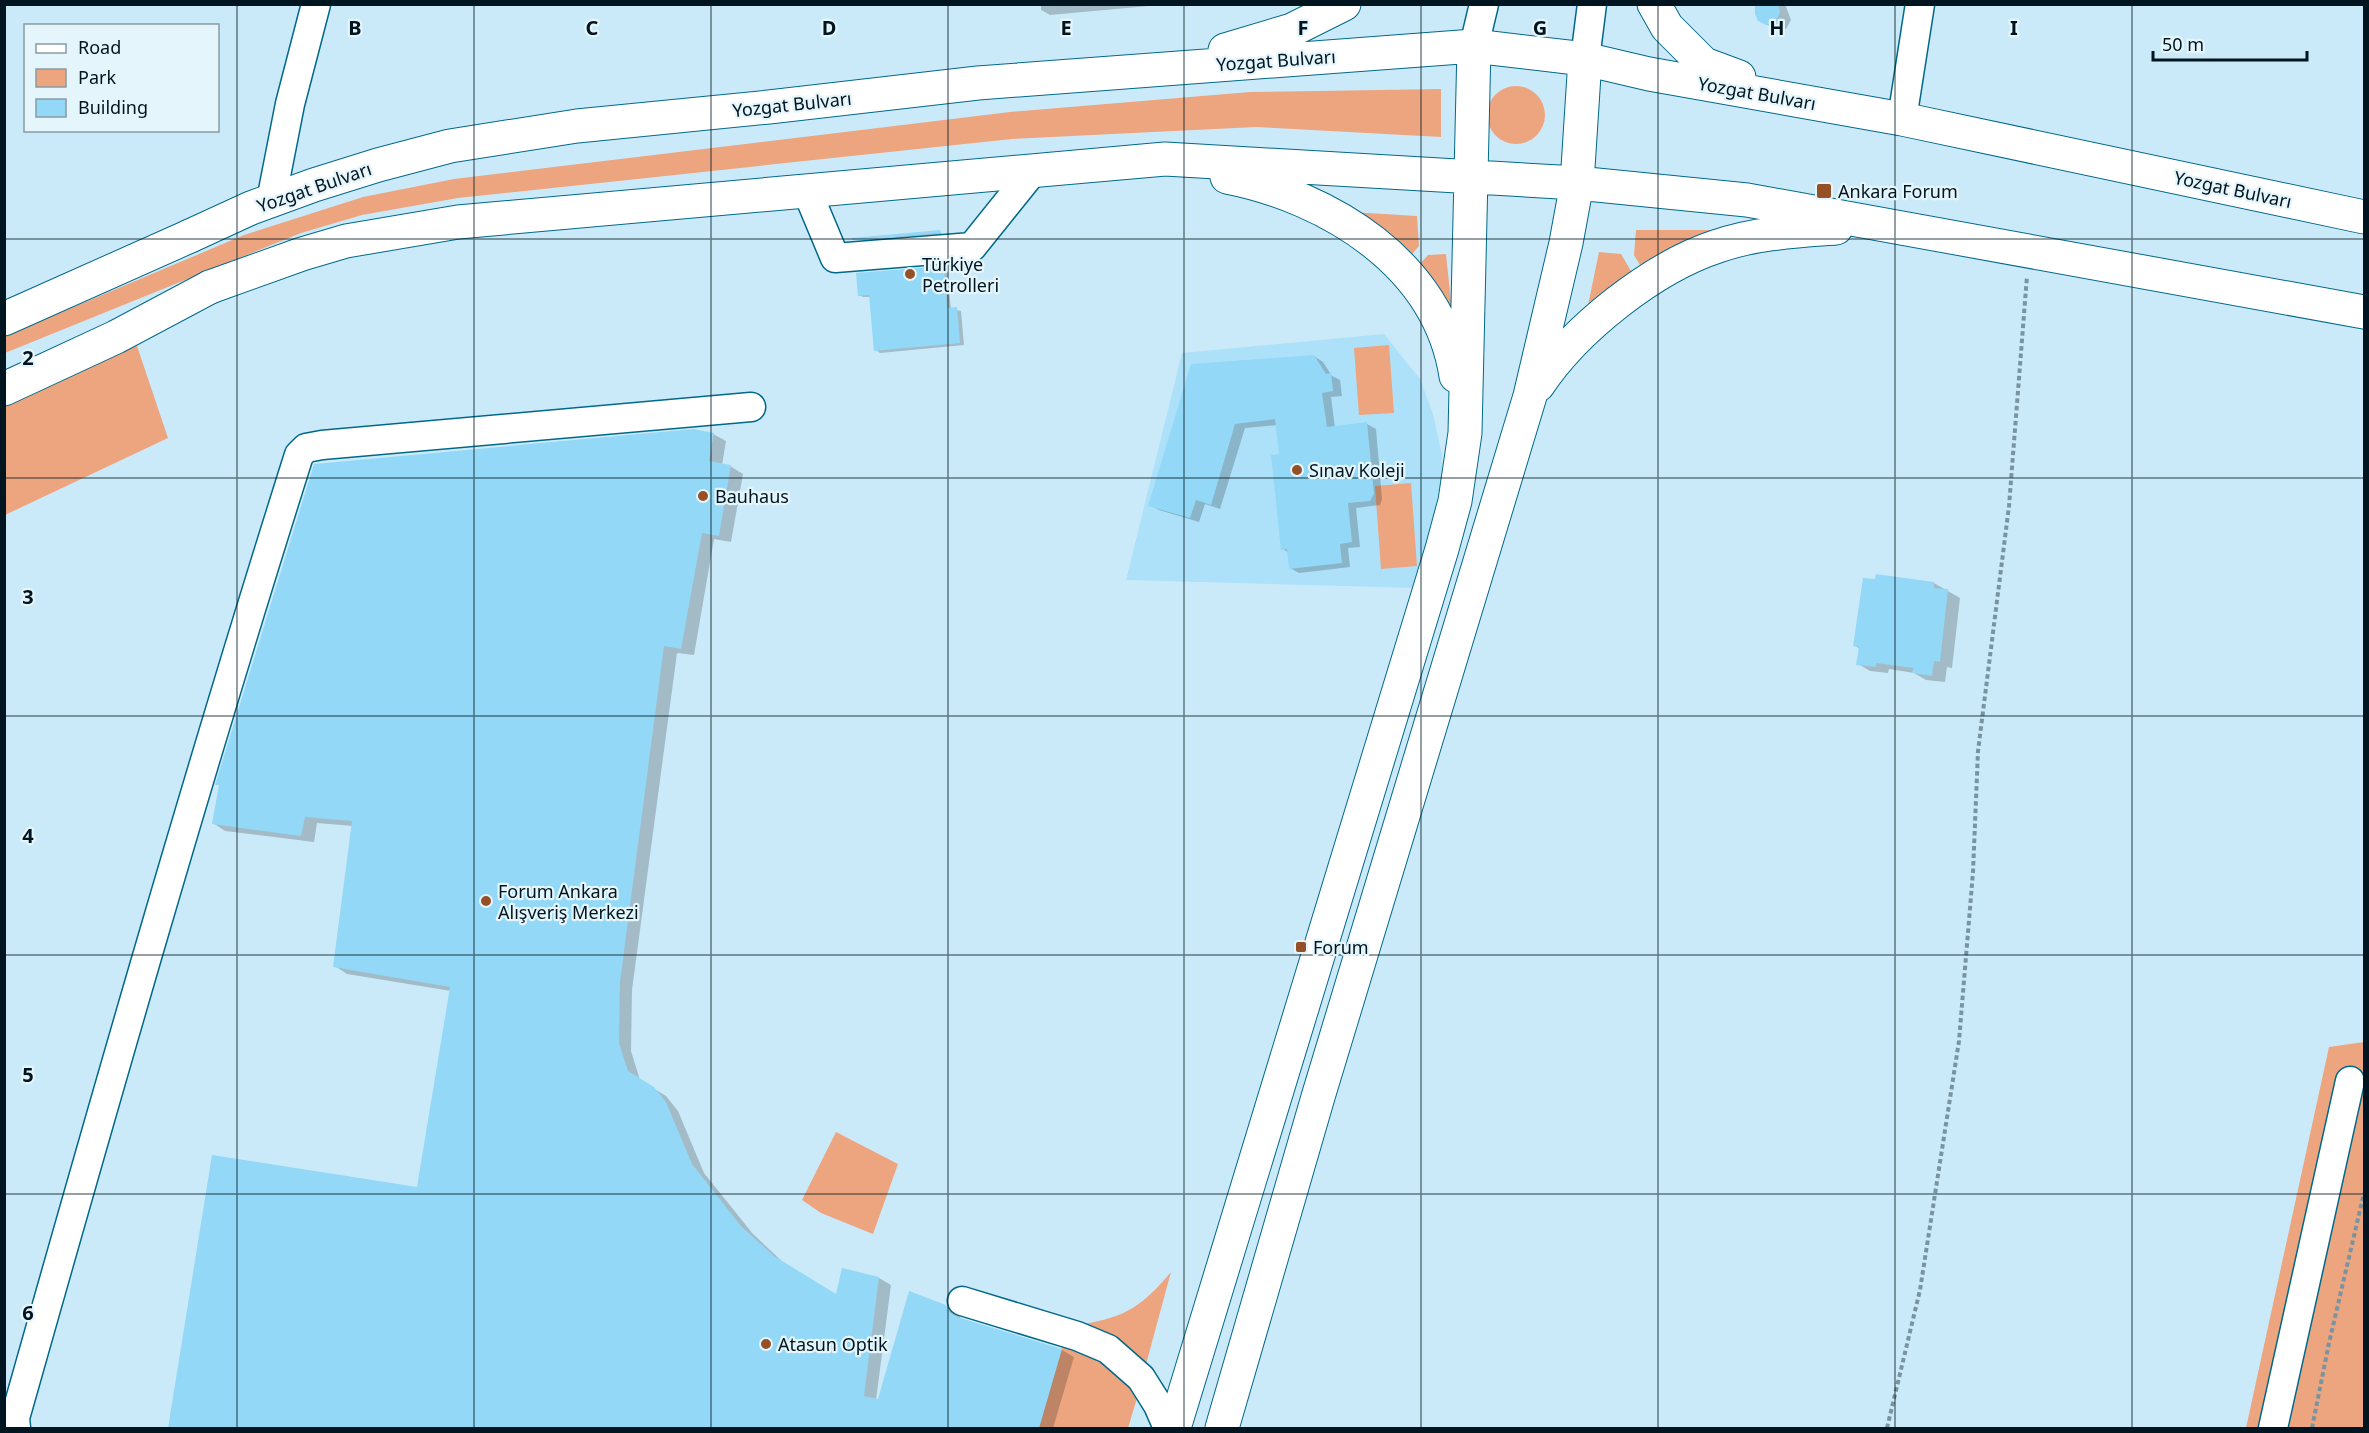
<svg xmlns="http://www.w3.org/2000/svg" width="2369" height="1433" font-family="'Noto Sans',sans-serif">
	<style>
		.built { fill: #ade1f9 }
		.green { fill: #eda580 }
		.shadow { fill: #0003 }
		.building { fill: #93d8f6 }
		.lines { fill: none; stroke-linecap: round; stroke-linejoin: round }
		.minor-casing { stroke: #00698a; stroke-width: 31 }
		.major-casing { stroke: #00698a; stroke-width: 35 }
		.highway-casing { stroke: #00698a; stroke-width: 35 }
		.path { stroke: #7994a1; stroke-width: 4; stroke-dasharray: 4.5 3; stroke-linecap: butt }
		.minor { stroke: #fff; stroke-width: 28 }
		.major { stroke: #fff; stroke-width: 33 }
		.highway { stroke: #fff; stroke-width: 33 }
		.grid { fill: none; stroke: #00151f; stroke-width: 1.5; stroke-opacity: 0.55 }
		.poi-dot { fill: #965028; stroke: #e5f5fc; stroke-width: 2 }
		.labels { text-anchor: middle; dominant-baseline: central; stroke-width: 4.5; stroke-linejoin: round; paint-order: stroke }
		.street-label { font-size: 18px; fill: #00151f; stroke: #e5f5fc }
		.poi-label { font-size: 18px; fill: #00151f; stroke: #e5f5fc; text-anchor: start }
		.grid-label { font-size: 20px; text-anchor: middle; font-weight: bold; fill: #00151f; stroke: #e5f5fc; stroke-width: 4.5; stroke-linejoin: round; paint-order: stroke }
	</style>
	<rect width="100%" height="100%" fill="#cbeaf9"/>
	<!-- built -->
	<path class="built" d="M1384,334l36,45 13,35 9,41v31l-27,102 -289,-8 56,-227z"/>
	<!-- green -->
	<path class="green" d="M1487 115a29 29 0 1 1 58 0a29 29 0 1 1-58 0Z
		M1441,89v48l-185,-10 -244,12 -554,59 -96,17 -61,18 -296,120v-17l239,-101 119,-38 91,-18 556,-67 240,-20z
		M1351,212l66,4 2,30 -11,13z
		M1636,230h79l-72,40 -9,-15z
		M1599,252l22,2 13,22 -49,44z
		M1446,254l8,77 -37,-64 11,-12z
		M136,343l32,95 -163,77 -1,-111z
		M1389,345l5,68 -35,2 -5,-67z
		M1411,483l6,83 -36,3 -6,-83z
		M2364,1042v386h-118l83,-381z
		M836,1132l62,32 -25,70 -52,-21 -19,-13z
		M1171,1272l-26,96 -62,-44c44,-7 60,-19 88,-52z
		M1064,1340l23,5 51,50 -10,33h-89z"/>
	<!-- shadow -->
	<path class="shadow" d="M1041,4h108v2l-99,9 -9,-5z
		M1758,4h27l6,16 -5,9 -11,1 -12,-8z
		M940,232l2,2 -87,6z
		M943,267l4,3 4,39 10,2 3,34 -84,8 -4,-3 -5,-53h-8l-4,-2z
		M1314,356l9,6 9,14 8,4 2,16 -11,1 4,31 32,-4 9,5 6,70 -2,6 -24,3 4,39 -12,1 2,19 -51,6 -9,-5 -2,-16 -5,-3 -2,-93 -3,-31 -33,3 -25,81 -15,-5 -6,18 -40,-12 -9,-5 42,-139z
		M713,434l13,7 -4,24 8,1 13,8 -12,68 -17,-3 -20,116 -17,-2 -45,337 -1,61 9,29 26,16 12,15 26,62 49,61 33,31 51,31 42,-18 12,7 -15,115h3l66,-94 13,8 4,6 100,30 12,7 -21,71h-884l44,-271 206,32 32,-198 -104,-17 -12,-8 18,-140 -36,-3 -3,19 -89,-11 -12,-8 7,-37 -3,-2z
		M1934,583l26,15 -8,70 -5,-1 -2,15 -19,-2 -12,-7 -25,-4 -1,4 -18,-2 -12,-7 2,-15 -5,-3z"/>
	<!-- building -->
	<path class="building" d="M1755,4h23l2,8 -3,8 -11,5 -8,-4 -3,-7z
		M940,230l1,3 -89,7v-2z
		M944,266l3,42 10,-1 3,36 -86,8 -5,-56 -11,1 -2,-23z
		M1314,355l12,19 5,-1 2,18 -11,2 5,34 40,-5 7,72 -4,7 -22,2 4,39 -12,2 2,19 -53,6 -2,-20 -6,1 -10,-95 8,-1 -4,-35 -40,5 -24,81 -15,-5 -6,18 -42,-12 43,-142z
		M693,429l21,4 -5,28 22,4 -12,71 -17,-3 -21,116 -17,-3 -44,336 -1,61 9,28 26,16 12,15 26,62 49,62 33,30 62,38 6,-26 37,9 -15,119 14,3 31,-108 37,14 4,8 7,4 105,32 -23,79h-871l44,-273 205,32 33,-200 -117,-20 19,-146 -47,-4 -4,19 -89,-12 7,-39h-4l99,-321z
		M1876,574l58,8v6l14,1 -8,73 -6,-1 -2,15 -20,-3 1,-5 -37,-5v4l-20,-2 3,-18 -6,-1 10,-68 12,1z"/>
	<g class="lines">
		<defs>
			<path id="minor" d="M1474,46l10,-42
				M1585,59l7,-55
				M1902,119l18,-115
				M807,191l28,67 137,-11 61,-76
				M271,201l19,-97 26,-100
				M962,1301l115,35 31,13 33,29 17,27 10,23
				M16,1428l-1,-10c91,-322 183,-644 284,-963l7,-7 16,-3 429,-38
				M2273,1428l77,-347"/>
			<path id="major" d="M1654,4l13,23 37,37 35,13
				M1225,50l67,-20 52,-26
				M1227,177c102,20 212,87 229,199
				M190,236l61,-28 63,-23 64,-20 72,-19 127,-20 192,-19 209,-24 496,-37 111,13 64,15 253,45 462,98
				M210,287l92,-33 44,-13 112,-19 707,-63 412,24 170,17 617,112
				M1538,385c37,-56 115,-118 180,-139 37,-13 79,-15 118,-18
				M1174,1428l268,-879 13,-48 10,-68 9,-387
				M1222,1428l96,-331 212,-701 36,-153 11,-60 8,-124"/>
			<path id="highway" d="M4,319l186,-83
				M4,389l112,-52 94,-50"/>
		</defs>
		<!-- minor casing -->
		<use href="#minor" class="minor-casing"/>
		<!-- major casing -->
		<use href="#major" class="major-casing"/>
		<!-- highway casing -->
		<use href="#highway" class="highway-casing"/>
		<!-- path -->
		<path class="path" d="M1887,1428l33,-138 39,-249 14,-169 5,-121 31,-245 18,-230
			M2312,1428l17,-85 35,-150"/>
		<!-- minor -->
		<use href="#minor" class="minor"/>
		<!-- major -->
		<use href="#major" class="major"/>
		<!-- highway -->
		<use href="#highway" class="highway"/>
	</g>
	<!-- grid -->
	<path class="grid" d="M237,4v1424M474,4v1424M711,4v1424M948,4v1424M1184,4v1424M1421,4v1424M1658,4v1424M1895,4v1424M2132,4v1424M4,239h2360M4,478h2360M4,716h2360M4,955h2360M4,1194h2360"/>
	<!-- markers -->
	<g class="poi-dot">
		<rect x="1816" y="183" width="16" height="16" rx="3"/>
		<circle cx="910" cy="274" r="6"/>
		<circle cx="1297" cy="470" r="6"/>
		<circle cx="703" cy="496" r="6"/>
		<circle cx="486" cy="901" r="6"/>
		<rect x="1295" y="941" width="12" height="12" rx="3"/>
		<circle cx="766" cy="1344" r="6"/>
	</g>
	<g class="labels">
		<!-- street labels -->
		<g class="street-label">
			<text transform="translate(1276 60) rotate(-4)">Yozgat Bulvarı</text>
			<text transform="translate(1757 93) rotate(10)">Yozgat Bulvarı</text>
			<text transform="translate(792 104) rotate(-6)">Yozgat Bulvarı</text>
			<text transform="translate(314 187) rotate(-19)">Yozgat Bulvarı</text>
			<text transform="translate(2233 189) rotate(12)">Yozgat Bulvarı</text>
		</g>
		<!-- poi labels -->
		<g class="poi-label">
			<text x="1838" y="191">Ankara Forum</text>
			<text x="922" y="264">Türkiye<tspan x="922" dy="21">Petrolleri</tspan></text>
			<text x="1309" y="470">Sınav Koleji</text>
			<text x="715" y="496">Bauhaus</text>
			<text x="498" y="891">Forum Ankara<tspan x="498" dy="21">Alışveriş Merkezi</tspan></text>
			<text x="1313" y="947">Forum</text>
			<text x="778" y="1344">Atasun Optik</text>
		</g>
	</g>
	<g class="grid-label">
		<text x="355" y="35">B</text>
		<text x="592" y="35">C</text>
		<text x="829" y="35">D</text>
		<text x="1066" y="35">E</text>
		<text x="1303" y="35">F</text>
		<text x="1540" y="35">G</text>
		<text x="1777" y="35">H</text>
		<text x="2014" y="35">I</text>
		<text x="28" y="365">2</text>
		<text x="28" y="604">3</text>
		<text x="28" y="843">4</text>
		<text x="28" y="1082">5</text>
		<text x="28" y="1320">6</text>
	</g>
	<!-- border -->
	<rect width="2369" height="1433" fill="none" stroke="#00151f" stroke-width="12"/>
	<!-- legend -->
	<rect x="24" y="24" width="195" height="108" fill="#e5f5fc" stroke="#899ba4" stroke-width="1.5"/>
	<rect x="36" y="44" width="30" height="9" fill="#ffffff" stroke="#899ba4" stroke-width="1.5"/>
	<text x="78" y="54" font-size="18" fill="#00151f">Road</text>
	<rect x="36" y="69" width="30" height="18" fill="#eda580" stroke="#899ba4" stroke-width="1.5"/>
	<text x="78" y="84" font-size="18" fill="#00151f">Park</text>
	<rect x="36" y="99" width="30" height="18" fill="#93d8f6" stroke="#899ba4" stroke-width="1.5"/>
	<text x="78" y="114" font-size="18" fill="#00151f">Building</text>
	<!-- scale -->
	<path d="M2153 51v9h154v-9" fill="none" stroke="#00151f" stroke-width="3"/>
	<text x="2162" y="51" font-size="18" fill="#00151f" stroke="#e5f5fc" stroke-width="4.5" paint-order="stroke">50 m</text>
</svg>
